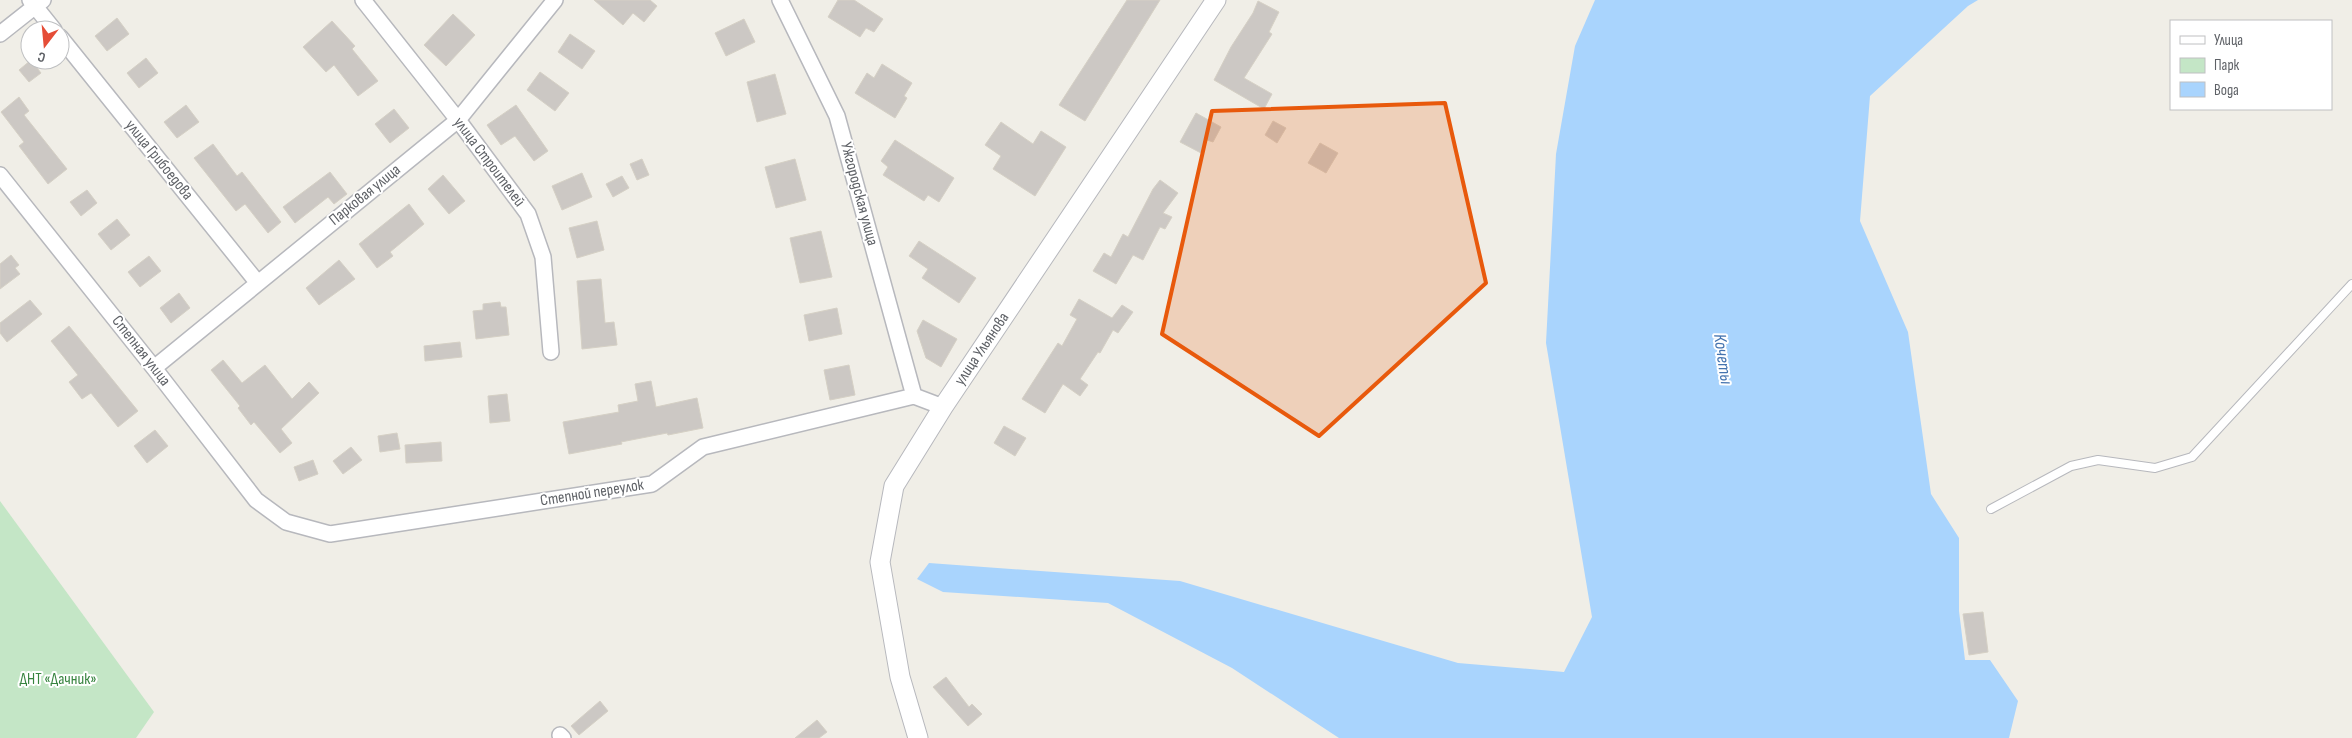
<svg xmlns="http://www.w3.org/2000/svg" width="2352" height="738" font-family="'Sofia Sans Condensed',sans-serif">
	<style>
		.green { fill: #c4e6c6 }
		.water { fill: #a9d4fd }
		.building { fill: #ccc8c4; stroke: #d5d0c5 }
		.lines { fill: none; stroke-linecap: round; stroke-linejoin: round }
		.service-casing { stroke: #b7b8bd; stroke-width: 10 }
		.minor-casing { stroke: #b7b8bd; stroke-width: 18 }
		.tertiary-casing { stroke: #b7b8bd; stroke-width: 21 }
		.service { stroke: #fff; stroke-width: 8 }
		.minor { stroke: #fff; stroke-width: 15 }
		.tertiary { stroke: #fff; stroke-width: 19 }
		.marked { fill: #e8590c; fill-opacity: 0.2; stroke: #e8590c; stroke-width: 4; stroke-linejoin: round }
		.labels { text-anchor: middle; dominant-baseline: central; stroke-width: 4; stroke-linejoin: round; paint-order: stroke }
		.street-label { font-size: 16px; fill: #5e6166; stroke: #fff }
		.park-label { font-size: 16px; fill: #37843f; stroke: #fff }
		.water-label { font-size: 18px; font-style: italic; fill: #4574af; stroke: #fff }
	</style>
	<rect width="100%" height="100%" fill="#f0eee7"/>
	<!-- green -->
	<path class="green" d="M0,501l154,211 -18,26h-136z"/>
	<!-- water -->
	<path class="water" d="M1595,0h383l-10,6 -98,90 -10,125 48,111 23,162 28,44v73l6,49h25l28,41 -9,37h-670l-107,-70 -124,-65 -165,-11 -26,-13 12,-16 251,18 278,82 106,9 28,-55 -46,-274 10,-189 19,-108z"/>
	<!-- building -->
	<path class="building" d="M594,0h56l7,6 -13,16 -11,-9 -10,12z
		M838,0h16l29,19 -9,13 -8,-4 -6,9 -32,-20z
		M1127,0h33l-75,121 -26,-16z
		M1258,1l21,11 -10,20 3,2 -28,44 28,16 -8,15 -50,-29 17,-33 22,-34z
		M453,14l22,21 -29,31 -22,-21z
		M117,18l12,16 -22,17 -12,-15z
		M744,19l11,23 -29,14 -11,-23z
		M332,21l23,25 -3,3 26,32 -20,15 -24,-31 -8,7 -23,-25z
		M570,34l25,17 -13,18 -24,-17z
		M146,58l12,15 -19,15 -12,-15z
		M31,60l10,13 -12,9 -10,-12z
		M882,64l30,19 -8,13 3,2 -12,20 -40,-25 12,-20 7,5z
		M540,72l29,21 -14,18 -28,-21z
		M775,74l11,40 -29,8 -10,-40z
		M19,97l10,14 -5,4 43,54 -19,15 -29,-38 5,-4 -23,-30z
		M186,105l13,17 -22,16 -13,-16z
		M516,105l32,46 -14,10 -19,-25 -14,9 -14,-20z
		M394,109l15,19 -19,15 -15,-19z
		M1196,113l25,14 -8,15 -6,-2 -6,13 -21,-11z
		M1273,121l13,7 -9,15 -12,-8z
		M1001,122l32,22 8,-13 25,16 -31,49 -42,-27 8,-13 -16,-11z
		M895,140l59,38 -15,24 -11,-7 -4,6 -41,-26 5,-8 -7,-6z
		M1320,143l18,10 -12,20 -18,-10z
		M213,144l24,32 5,-4 39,50 -13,11 -23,-29 -9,7 -42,-53z
		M642,159l7,16 -12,5 -7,-16z
		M795,159l11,41 -30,8 -11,-41z
		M330,172l17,22 -13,10 -6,-7 -33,26 -12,-16z
		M582,173l10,24 -30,13 -10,-24z
		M443,175l22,26 -16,13 -21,-25z
		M622,176l7,12 -16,9 -7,-13z
		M1160,180l18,13 -15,20 9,4 -7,12 -5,-2 -17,33 -10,-5 -17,29 -23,-13 11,-18 7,4 12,-23 5,3 25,-48z
		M87,190l10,13 -16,13 -11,-14z
		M409,204l15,20 -34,28 3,4 -16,12 -18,-24z
		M117,219l13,16 -19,15 -13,-16z
		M597,221l7,29 -27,8 -8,-30z
		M821,231l11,46 -32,6 -10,-45z
		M919,241l57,37 -17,25 -37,-25 6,-9 -19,-13z
		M11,255l8,10 -4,3 5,6 -20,15v-25z
		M149,256l12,15 -21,16 -12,-15z
		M339,260l16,19 -36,26 -13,-17z
		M601,279l4,44 9,-1 3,23 -35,4 -5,-68z
		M179,293l11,15 -19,15 -11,-15z
		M1079,299l33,19 10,-13 11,7 -15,21 -5,-3 -13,23 -2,-1 -18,27 8,6 -8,11 -17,-12 -18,29 -23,-14 36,-56 4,3 15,-27 -7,-4z
		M30,300l12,14 -35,28 -7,-9v-10z
		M500,302l1,5h5l3,28 -33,4 -3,-28 10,-1v-6z
		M837,308l5,26 -33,7 -5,-26z
		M923,320l34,19 -16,28 -15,-9 -9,-27z
		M69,326l69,85 -20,16 -27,-34 -9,6 -13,-17 9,-7 -27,-34z
		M460,342l2,15 -37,4 -1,-15z
		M223,360l19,23 23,-18 27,34 17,-17 10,11 -38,36 11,14 -12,10 -26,-31 -3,3 -13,-17 2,-2 -29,-36z
		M849,365l6,30 -25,5 -6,-30z
		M651,381l5,26 41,-9 6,30 -35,7 -1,-2 -46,9 1,2 -53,10 -6,-32 56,-10 -1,-7 20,-4 -3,-17z
		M507,394l3,27 -20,2 -2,-27z
		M1004,426l22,12 -11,18 -21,-13z
		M155,430l13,16 -21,17 -13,-17z
		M397,433l3,16 -20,3 -2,-16z
		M441,442l1,19 -36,2 -1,-18z
		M351,447l11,13 -19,14 -10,-13z
		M313,460l5,14 -19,7 -5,-14z
		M1983,612l5,40 -19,3 -6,-41z
		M946,677l23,30 3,-3 10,10 -14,12 -35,-39z
		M600,701l8,10 -29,24 -8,-9z
		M817,720l10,12 -8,6h-24z"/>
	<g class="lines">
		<defs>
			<path id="service" d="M1991,509l80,-43 27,-6 57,8 37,-11 160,-173"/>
			<path id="minor" d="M30,0l24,30
				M363,0l95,120 70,94 15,43 8,95
				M780,0l57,116 77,280
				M0,34l43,-34
				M60,37l197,245
				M0,175l154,193 102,132 30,22 44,12 322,-50 51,-37 211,-51 29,11
				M154,368l304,-248 97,-120
				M560,735l3,3"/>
			<path id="tertiary" d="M918,738l-18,-61 -20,-115 14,-76 49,-79 273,-407"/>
		</defs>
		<!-- service casing -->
		<use href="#service" class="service-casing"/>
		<!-- minor casing -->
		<use href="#minor" class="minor-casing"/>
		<!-- tertiary casing -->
		<use href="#tertiary" class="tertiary-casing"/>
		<!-- service -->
		<use href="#service" class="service"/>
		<!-- minor -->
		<use href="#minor" class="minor"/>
		<!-- tertiary -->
		<use href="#tertiary" class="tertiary"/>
	</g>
	<!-- marked area -->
	<path class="marked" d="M1445,103l41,180 -167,153 -157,-102 50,-223z"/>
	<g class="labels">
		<!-- street labels -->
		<g class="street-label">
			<text transform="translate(159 160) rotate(51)">улица Грибоедова</text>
			<text transform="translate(489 162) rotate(53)">улица Строителей</text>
			<text transform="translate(859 194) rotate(75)">Ужгородская улица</text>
			<text transform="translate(365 195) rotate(-39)">Парковая улица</text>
			<text transform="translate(982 349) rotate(-56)">улица Ульянова</text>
			<text transform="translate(141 351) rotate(52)">Степная улица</text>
			<text transform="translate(592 493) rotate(-9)">Степной переулок</text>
		</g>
		<!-- park labels -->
		<g class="park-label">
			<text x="58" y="679">ДНТ «Дачник»</text>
		</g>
		<!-- water labels -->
		<g class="water-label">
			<text transform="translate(1723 359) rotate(82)">Кочеты</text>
		</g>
	</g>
	<!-- legend -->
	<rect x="2170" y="20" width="162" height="90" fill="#ffffff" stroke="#bfc0c2"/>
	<rect x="2180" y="36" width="25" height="8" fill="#ffffff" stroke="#bfc0c2"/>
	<text x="2214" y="45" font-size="15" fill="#5e6166">Улица</text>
	<rect x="2180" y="58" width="25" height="15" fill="#c4e6c6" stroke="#bfc0c2"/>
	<text x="2214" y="70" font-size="15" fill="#5e6166">Парк</text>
	<rect x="2180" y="82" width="25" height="15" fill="#a9d4fd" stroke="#bfc0c2"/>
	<text x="2214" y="95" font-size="15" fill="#5e6166">Вода</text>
	<!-- north arrow -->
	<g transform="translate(45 45) rotate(196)"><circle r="24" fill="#ffffff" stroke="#bfc0c2"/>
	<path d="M0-4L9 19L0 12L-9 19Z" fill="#e54d37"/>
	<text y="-8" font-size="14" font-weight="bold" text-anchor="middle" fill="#5e6166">С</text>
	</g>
</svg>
